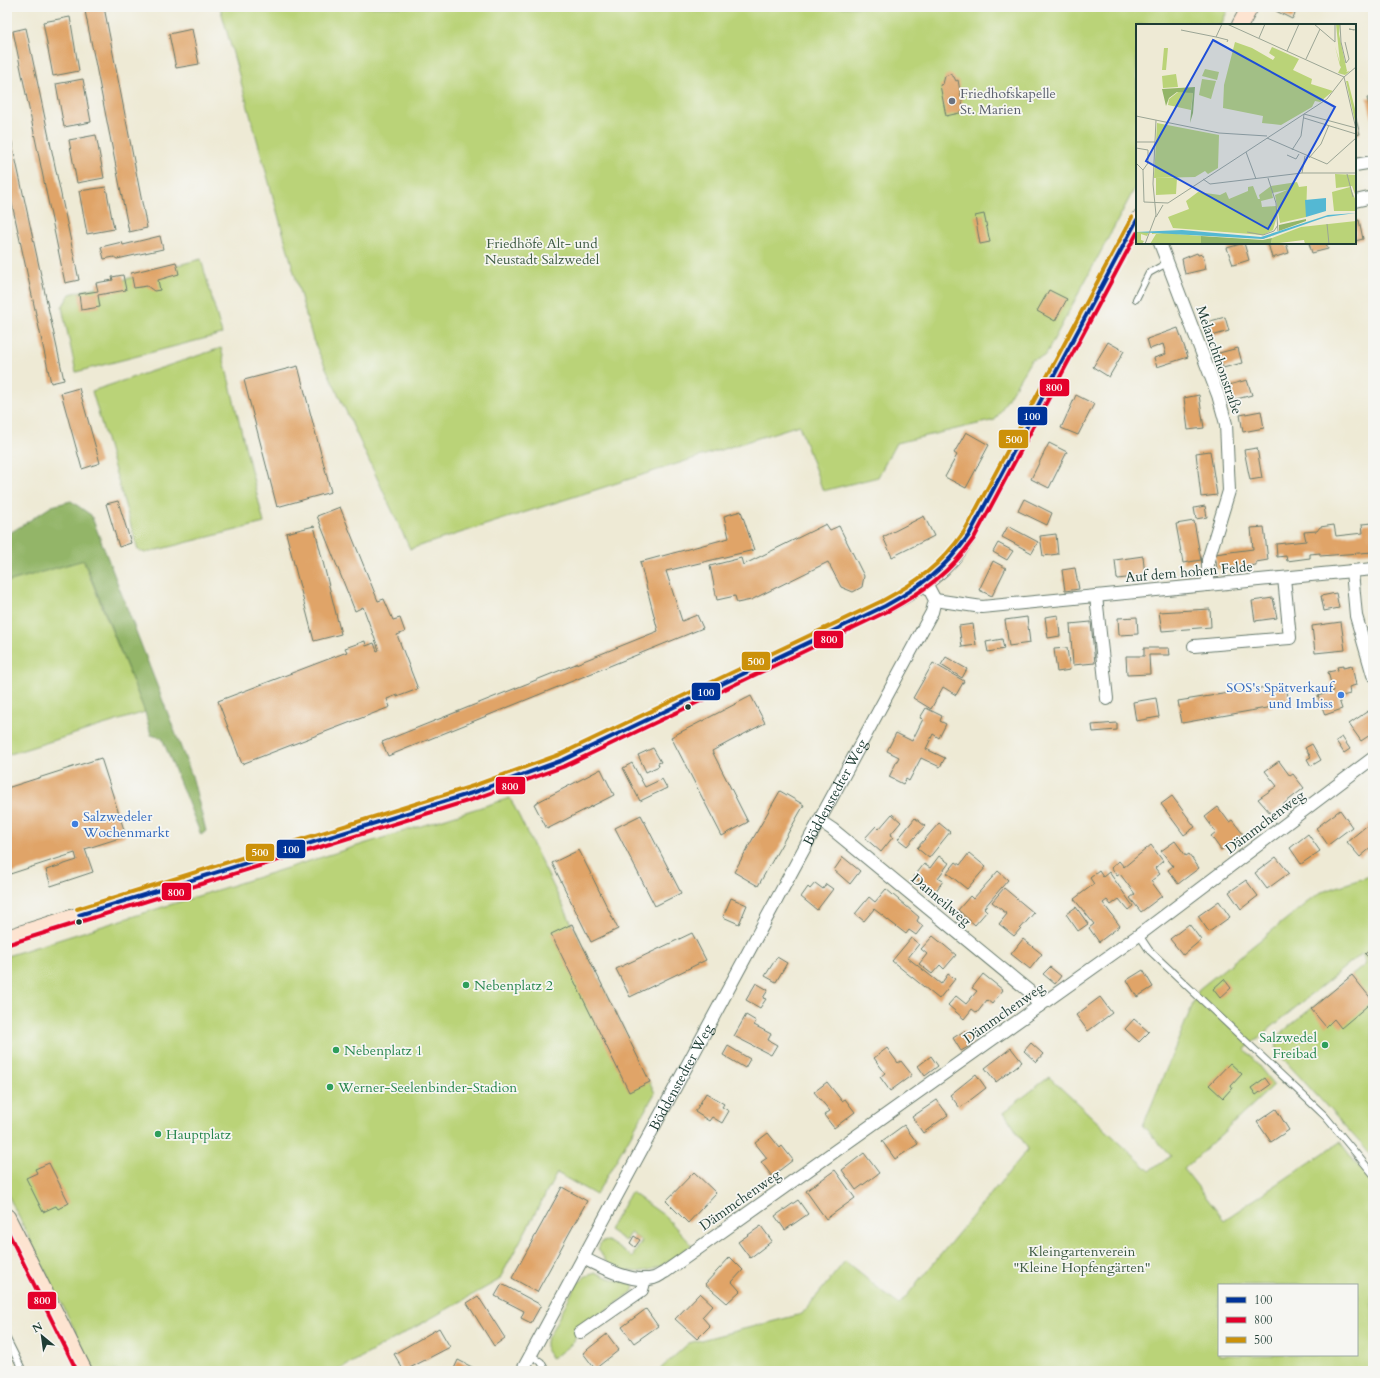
<svg xmlns="http://www.w3.org/2000/svg" width="1380" height="1378" font-family="Cardo,serif">
	<style>
		.green { fill: #bad378; stroke: #6c8856; fill-rule: evenodd }
		.forest { fill: #93b568; stroke: #59794e }
		.building { fill: #e0a468 }
		.lines { fill: none; stroke-linecap: round; stroke-linejoin: round }
		.lane-casing { stroke: #677a6c; stroke-width: 8 }
		.street-casing { stroke: #677a6c; stroke-width: 14 }
		.secondary-casing { stroke: #677a6c; stroke-width: 18 }
		.lane { stroke: #fff; stroke-width: 6 }
		.street { stroke: #fff; stroke-width: 12 }
		.secondary { stroke: #fde4d1; stroke-width: 16 }
		.bus-1-casing { stroke: #f6f6f2; stroke-width: 7 }
		.bus-2-casing { stroke: #f6f6f2; stroke-width: 7 }
		.bus-3-casing { stroke: #f6f6f2; stroke-width: 7 }
		.bus-1 { stroke: #039; stroke-width: 4 }
		.bus-2 { stroke: #e4002b; stroke-width: 4 }
		.bus-3 { stroke: #cc910a; stroke-width: 4 }
		.worship-dot { fill: #6b7280; stroke: #f6f6f2; stroke-width: 1.5 }
		.shop-dot { fill: #3f7fe0; stroke: #f6f6f2; stroke-width: 1.5 }
		.bus-dot { fill: #1f3d34; stroke: #f6f6f2; stroke-width: 1.5 }
		.leisure-dot { fill: #2e9e5b; stroke: #f6f6f2; stroke-width: 1.5 }
		.labels { text-anchor: middle; dominant-baseline: central; stroke-width: 3.5; stroke-linejoin: round; paint-order: stroke }
		.worship-label { font-size: 14px; fill: #5b616d; stroke: #f6f6f2; text-anchor: start }
		.park-label { font-size: 14px; fill: #3e5b42; stroke: #f6f6f2 }
		.street-label { font-size: 14px; fill: #1f3d34; stroke: #f6f6f2 }
		.shop-label { font-size: 14px; fill: #366cbe; stroke: #f6f6f2; text-anchor: end }
		.leisure-label { font-size: 14px; fill: #27864d; stroke: #f6f6f2; text-anchor: start }
		.inset-road { fill: none; stroke: #9ba595; stroke-width: 1 }
		.view { fill: #1d4ed8; fill-opacity: 0.15; stroke: #1d4ed8; stroke-width: 2 }
		.inset-edge { fill: none; stroke: #1f3d34; stroke-width: 2 }
		.line-badge { stroke: #f6f6f2; stroke-width: 1.5 }
		.badge-label { font-size: 11px; text-anchor: middle; font-weight: bold; fill: #fff }
	</style>
	<rect width="100%" height="100%" fill="#f6f6f2"/>
	<filter id="ink" filterUnits="userSpaceOnUse"><feTurbulence type="fractalNoise" baseFrequency=".025" numOctaves="2"/><feDisplacementMap in="SourceGraphic" scale="8" xChannelSelector="R" yChannelSelector="G"/><feConvolveMatrix kernelMatrix="1 2 1 2 8 2 1 2 1" color-interpolation-filters="sRGB"/></filter>
	<filter id="wash" filterUnits="userSpaceOnUse"><feTurbulence type="fractalNoise" baseFrequency=".012" numOctaves="4" result="noise"/><feDisplacementMap in="SourceGraphic" scale="16" xChannelSelector="R" yChannelSelector="G"/><feGaussianBlur stdDeviation="0.9" result="paint"/><feColorMatrix in="noise" values="0 0 0 0 0 0 0 0 0 0 0 0 0 0 0 0 0 1.4 0 .05"/><feComposite in="paint" operator="in"/></filter>
	<g filter="url(#wash)">
		<rect width="100%" height="100%" fill="#eeead5"/>
		<!-- green -->
		<path class="green" d="M220,7h1009l-8,18h-84v159l-92,172 -14,4 -36,60 -99,23 -18,34 -55,14 -24,-66 -389,124 -97,-209z
			M201,259l21,75 -146,38 -14,-65 8,-13z
			M221,348l43,175 -119,30 -7,-3 -46,-159z
			M83,560l62,152 -138,43v-173z
			M510,798l145,295 -59,102 -39,-22 -58,107 -162,91h-242l-88,-178v-237z
			M1373,875v282l-96,-105 -1,-15 90,-73 -4,-11 -117,96 29,36 -90,84 40,51 116,-78 33,44v185h-715l31,-28 113,-29 43,-53 54,44 129,-156 -24,-37 45,-35 101,94 21,-15 -28,-30 56,-137 120,-96zM1219,1285h138v70h-138z
			M631,1192l34,24 27,29c-32,23 -44,34 -83,21l-11,-17 3,-7 7,-1 24,16 10,-16 -12,-8 -5,8 -16,-11z
			M596,1273l19,7 17,3 2,4 -2,5 -55,40 -3,10 -22,17 -6,-8v-10l31,-58 9,-7z"/>
		<!-- forest -->
		<path class="forest" d="M71,501l20,14 101,261 14,55 -5,4 -39,-97 -11,-3 -6,-23 -61,-152 -77,22v-47l45,-29z"/>
		<g id="blocks">
			<!-- building -->
			<path class="building" d="M104,7l43,221 -18,4 -44,-221z
				M1278,7h21l-7,12 -16,-8z
				M70,17l9,54 -26,5 -10,-54z
				M26,28l53,252 -14,3 -52,-252z
				M192,29l7,35 -23,4 -7,-34z
				M950,74l4,3 2,4 2,-1 6,32 -18,4 -6,-31 3,-1 2,-8z
				M83,79l8,43 -27,5 -8,-43z
				M1373,97v21h-1l-5,-20z
				M1355,116l5,18 -5,1z
				M7,120l57,260 -13,3 -44,-202z
				M96,135l8,43 -27,5 -8,-43z
				M106,187l8,42 -27,5 -8,-43z
				M984,214l6,28 -10,2 -5,-28z
				M1359,220l4,19 -8,2v-20z
				M160,236l3,13 -46,10 -3,-2 -10,2 -3,-12 21,-5 1,3z
				M1244,243l5,17 -16,5 -6,-17z
				M1268,243h18l3,10 -17,5z
				M1309,243h17l2,6 -16,4z
				M1197,253l1,2 5,-1 3,15 -21,5 -3,-15z
				M176,262l3,12 -21,6 2,10 -6,1 -7,-5 -13,2 -3,-15z
				M123,275l3,15 -28,5 2,12 -19,3 -2,-16 19,-3 -2,-8 17,-3 -1,-3z
				M1049,290l18,9 -12,22 -18,-10z
				M1225,317l4,14 -17,5 -5,-14z
				M1178,328l10,29 -31,10 -3,-9 12,-4 -3,-10 -13,5 -3,-10z
				M1108,342l16,9 -15,26 -16,-10z
				M1238,348l4,15 -19,5 -4,-15z
				M298,366l33,126 -54,15 -33,-127z
				M1247,380l5,15 -19,5 -4,-15z
				M79,388l21,75 -18,6 -21,-76z
				M1076,395l18,9 -16,31 -17,-7z
				M1199,395l5,33 -16,2 -4,-32z
				M1261,411l3,17 -21,4 -3,-17z
				M966,432l23,13 -23,43 -21,-11 12,-22 -3,-2z
				M1049,443l18,9 -18,36 -18,-9z
				M1257,448l5,30 -12,2 -6,-30z
				M1210,451l7,44 -16,2 -5,-44z
				M1024,499l28,14 -5,12 -29,-14z
				M118,501l13,42 -12,4 -13,-43z
				M1205,506l2,11 -11,2 -2,-11z
				M340,507l38,94 6,-2 9,21 7,-2 5,14 -8,3 21,54 -21,8v-2l-10,4 3,8 -148,57 -24,-63 129,-49 -2,-4 20,-7 1,5 8,-3 3,8 2,-1 -16,-43 -8,4 -38,-95z
				M741,511l13,39 -88,21 16,50 15,-6 6,13 -315,128 -6,-14 276,-111 -18,-69 89,-24 -5,-22z
				M924,516l10,20 -42,21 -9,-20z
				M1194,521l7,39 -18,3 -7,-39z
				M1373,523v29l-53,4v-3l-10,1v4l-23,3 -1,-5 -9,1 -1,-13 30,-3 -2,-9 13,-1 3,-4 14,-2 2,11 27,-3 -1,-9z
				M826,524l4,6 9,-4 25,50 -2,11 -9,5 -12,-5 -13,-25 -77,38 -14,3 -2,-7 -18,4 -7,-34 31,-8 2,7z
				M314,526l27,108 -27,7 -28,-108z
				M1008,526l30,16 -6,11 -30,-16z
				M1264,527l4,33 -12,2v3l-39,4 -2,-15 38,-5 -2,-21z
				M1056,534l2,20 -15,2 -3,-20z
				M998,543l15,8 -6,9 -14,-8z
				M1143,556l2,20 -28,3 -2,-19z
				M993,561l13,7 -14,28 -13,-6z
				M1075,568l4,21 -14,2 -3,-21z
				M1336,593l3,15 -15,3 -3,-15z
				M1273,598l4,20 -22,3 -3,-20z
				M1210,609l1,18 -49,4 -3,-19z
				M1058,615l2,21 -12,2 -3,-21z
				M1027,617l3,26 -21,3 -4,-26z
				M1137,617l1,17 -19,1 -1,-17z
				M1091,622l4,41 -22,2 -3,-41z
				M1341,622l4,28 -30,3 -3,-27z
				M973,624l3,21 -14,2 -3,-21z
				M1002,639l2,10 -16,3 -2,-10z
				M1067,648l3,22 -13,2 -3,-23z
				M1144,648h25l1,7h-21l1,19 -23,1 -1,-19h18z
				M946,657l21,12 -5,9 -21,-13z
				M933,663l31,18 -8,14 -13,-8 -12,22 -18,-11z
				M1343,666v2l9,-2 4,19 -7,2 1,7 -12,3 4,12 -17,6 -7,-19 15,-5 -5,-19 10,-2 -1,-3z
				M1286,684l3,20 -107,19 -4,-22z
				M751,696l14,27 -53,28 36,71 -26,14 -51,-99z
				M1156,698l3,19 -23,4 -3,-19z
				M926,708l16,8 -2,5 6,3 -7,14 -6,-4 -7,15 19,9 -5,9 -19,-9 -12,23 -3,-2 -3,5 -14,-7 10,-20 -12,-6 9,-18 16,8 11,-22 -3,-1z
				M1368,711l5,7v15l-12,8 -12,-17z
				M1117,723v7l-24,2 -1,-7z
				M1342,737l8,12 -6,4 -8,-12z
				M1312,744l9,16 -10,6 -4,-7 4,-2 -6,-9z
				M653,748l8,14 -3,1 1,3 -13,6 -8,-17z
				M101,758l25,78 -41,13 8,23 -42,14 -5,-16 31,-10 -2,-7 -68,22v-87z
				M1279,761l11,15 3,-2 11,14 -33,26 -13,-15 19,-13 -12,-15z
				M632,763l13,24 17,-8 5,9 -27,13 -17,-33z
				M601,769l13,26 -67,34 -13,-25z
				M780,791l24,14 -46,81 -24,-14z
				M1172,796l23,31 -11,8 -23,-31z
				M1218,807l11,15 3,-2 11,14 -22,16 -10,-14 5,-4 -11,-15z
				M1340,810l12,17 -24,18 -12,-17z
				M892,814l9,8 -11,13 3,2 -12,15 -16,-14 11,-12 3,3z
				M641,815l40,78 -26,13 -40,-78z
				M915,818l10,8 -18,20 -9,-7z
				M939,823l11,9 -21,26 -12,-10z
				M1370,823l3,4v19l-13,11 -13,-15z
				M1308,834l12,17 -19,13 -11,-16z
				M1175,841l11,15 3,-2 10,14 -21,16 -10,-14 5,-4 -12,-15z
				M1151,845l12,16 -8,7 5,6 -9,7 11,15 -21,16 -11,-14 5,-4 -15,-20 -3,2 -6,-8 8,-7 5,6z
				M579,850l39,79 -27,13 -39,-79z
				M969,853l17,14 -19,22 -20,-16 9,-11 4,3z
				M939,856l10,7 -11,15 5,3 -10,14 -11,-8 1,-3 -9,-7 10,-13 6,4z
				M843,857l17,14 -10,13 -16,-14z
				M1276,857l13,16 -22,16 -12,-16z
				M998,871l10,9 -24,28 3,3 -12,14 -17,-15 12,-14 3,3z
				M1099,871l4,6 6,-5 24,34 -5,4 -9,-11 -8,6 -4,-5 -4,3 17,23 -21,16 -10,-14 5,-4 -20,-25 20,-15 -4,-6z
				M1246,880l12,16 -17,13 -12,-17z
				M815,883l8,6 3,-5 7,5 -16,21 -16,-13 7,-10 2,2z
				M1004,888l30,25 -20,23 -15,-12 8,-10 -15,-12z
				M886,889l33,28 -2,4 6,5 -7,9 -7,-5 -3,4 -32,-25 -10,12 -9,-7 14,-17 6,5z
				M731,898l16,7 -8,19 -16,-7z
				M1219,901l11,16 -21,15 -11,-16z
				M1076,907l12,17 -10,7 -12,-17z
				M572,924l78,158 -21,10 -78,-158z
				M1189,924l12,16 -18,15 -13,-16z
				M692,933l14,27 -76,37 -14,-28z
				M933,936l23,19 -12,14 -4,-4 -8,9 -13,-10 8,-10 -6,-5z
				M911,938l8,6 -11,14 33,26 7,-10 7,5 -16,20 -47,-38z
				M1023,939l19,15 -12,15 -19,-15z
				M1373,947v15l-8,-8z
				M777,957l10,6 -11,19 -11,-6z
				M1050,967l11,9 -6,8 -12,-10z
				M1143,970l10,17 -16,10 -10,-17z
				M983,974l20,16 -11,14 -5,-4 -10,13 -5,-4 -8,10 -16,-14 8,-9 10,8 11,-13 -5,-3z
				M1352,975l21,26 -32,27 -7,-9 -8,8 -15,-18z
				M1224,979l7,9 -11,10 -7,-9z
				M756,983l12,7 -5,8 3,1 -6,9 -14,-8z
				M1100,997l12,16 -24,18 -12,-16z
				M746,1015l10,6 -2,4 17,9 -3,6 9,5 -6,10 -37,-19z
				M1134,1019l15,13 -10,10 -14,-13z
				M964,1031l9,13 -12,7 -8,-13z
				M1031,1043l12,11 -7,8 -12,-11z
				M728,1046l22,13 -5,9 -22,-13z
				M887,1048l11,15 3,-2 11,14 -22,16 -10,-14 5,-4 -11,-15z
				M1011,1048l11,14 -26,20 -11,-14z
				M931,1056l7,10 -13,10 -7,-10z
				M1230,1063l12,11 -11,12 1,2 -9,10 -14,-13z
				M976,1074l10,14 -26,20 -10,-13z
				M1265,1078l5,7 -14,10 -5,-7z
				M827,1082l15,19 3,-2 10,13 -21,16 -10,-13 6,-4 -16,-19z
				M706,1093l18,11 -2,3 7,4 -7,12 -10,-6 -3,4 -14,-9z
				M937,1100l11,15 -25,18 -11,-16z
				M1276,1109l13,21 -18,12 -14,-20z
				M904,1125l14,19 -23,15 -13,-18z
				M768,1133l12,15 2,-2 11,14 -21,16 -11,-14 6,-4 -12,-15z
				M864,1153l15,20 -23,17 -14,-20z
				M49,1163l20,40 -11,6 -2,-3 -13,6 -17,-34 11,-5 -2,-4z
				M835,1170l20,28 -29,21 -20,-28z
				M694,1172l22,21 -28,30 -22,-22z
				M562,1187l25,14 -50,91 -25,-14z
				M798,1200l10,14 -23,16 -10,-14z
				M761,1226l11,15 -22,17 -12,-16z
				M634,1236l6,4 -5,7 -5,-4z
				M730,1257l13,13 -11,12 8,9 -13,12 -22,-19z
				M502,1284l39,21 -10,18 -10,-5 3,-7 -29,-15z
				M700,1293l13,12 -11,12 8,9 -13,13 -22,-20z
				M478,1296l27,42 -11,8 -27,-43z
				M646,1309l12,17 -24,17 -12,-16z
				M439,1328l11,19 -46,24 -10,-17z
				M607,1334l12,16 -24,19 -12,-16z
				M458,1360l22,11h-27z"/>
		</g>
	</g>
	<g filter="url(#ink)">
		<use href="#blocks" fill-opacity="0" stroke="#677a6c" stroke-width="1"/>
		<g class="lines">
			<defs>
				<path id="lane" d="M1136,299l13,-26 18,-10
					M1139,935l10,15 176,166 48,58
					M7,1339l16,32
					M531,1355l10,7 5,9"/>
				<g id="street">
					<path d="M1355,165l18,-3"/>
					<path d="M1355,201l18,-4"/>
					<path d="M1160,243l58,152 8,29 3,67 -21,69v25"/>
					<path d="M1352,571l4,45 17,59"/>
					<path d="M1096,596l11,103"/>
					<path d="M935,600l47,7 391,-38"/>
					<path d="M1194,646l96,-8 -6,-60"/>
					<path d="M820,821l12,8 197,162 10,15"/>
					<path d="M583,1258c18,9 50,26 71,20 4,-1 7,-4 11,-6l474,-337 234,-177"/>
					<path d="M580,1333l62,-43 3,-11"/>
					<path id="s1" d="M522,1371l410,-759 3,-12 -9,-17"/>
				</g>
				<path id="secondary" d="M1240,25l10,-18
					M7,938l468,-146 88,-32 322,-154c39,-21 60,-34 84,-71l168,-315
					M7,1217l77,154"/>
			</defs>
			<!-- lane casing -->
			<use href="#lane" class="lane-casing"/>
			<!-- street casing -->
			<use href="#street" class="street-casing"/>
			<!-- secondary casing -->
			<use href="#secondary" class="secondary-casing"/>
			<!-- lane -->
			<use href="#lane" class="lane"/>
			<!-- street -->
			<use href="#street" class="street"/>
			<!-- secondary -->
			<use href="#secondary" class="secondary"/>
			<defs>
				<path id="bus-1" d="M79,915l396,-123 88,-32 322,-154c36,-20 60,-37 84,-71l168,-315"/>
				<path id="bus-2" d="M9,944l468,-146 88,-32 323,-155c36,-20 62,-38 86,-73l163,-305
					M7,1230l70,141"/>
				<path id="bus-3" d="M77,909l396,-123 88,-32 321,-153c35,-19 59,-36 82,-69l168,-315"/>
			</defs>
			<!-- bus-1 casing -->
			<use href="#bus-1" class="bus-1-casing"/>
			<!-- bus-2 casing -->
			<use href="#bus-2" class="bus-2-casing"/>
			<!-- bus-3 casing -->
			<use href="#bus-3" class="bus-3-casing"/>
			<!-- bus-1 -->
			<use href="#bus-1" class="bus-1"/>
			<!-- bus-2 -->
			<use href="#bus-2" class="bus-2"/>
			<!-- bus-3 -->
			<use href="#bus-3" class="bus-3"/>
		</g>
	</g>
	<!-- markers -->
	<circle class="worship-dot" cx="952" cy="101" r="4"/>
	<g class="shop-dot">
		<circle cx="1341" cy="695" r="4"/>
		<circle cx="75" cy="824" r="4"/>
	</g>
	<g class="bus-dot">
		<circle cx="688" cy="707" r="3.5"/>
		<circle cx="79" cy="922" r="3.5"/>
	</g>
	<g class="leisure-dot">
		<circle cx="466" cy="985" r="4"/>
		<circle cx="1325" cy="1045" r="4"/>
		<circle cx="336" cy="1050" r="4"/>
		<circle cx="330" cy="1087" r="4"/>
		<circle cx="158" cy="1134" r="4"/>
	</g>
	<g class="labels">
		<!-- worship labels -->
		<g class="worship-label">
			<text x="960" y="93">Friedhofskapelle<tspan x="960" dy="16">St. Marien</tspan></text>
		</g>
		<!-- park labels -->
		<g class="park-label">
			<text x="542" y="243">Friedhöfe Alt- und<tspan x="542" dy="16">Neustadt Salzwedel</tspan></text>
			<text x="1082" y="1251">Kleingartenverein<tspan x="1082" dy="16">"Kleine Hopfengärten"</tspan></text>
		</g>
		<!-- street labels -->
		<g class="street-label">
			<text transform="translate(1219 360) rotate(71)">Melanchthonstraße</text>
			<text transform="translate(1189 572) rotate(-5)">Auf dem hohen Felde</text>
			<text stroke="none"><textPath href="#s1" startOffset="658">Böddenstedter Weg</textPath></text>
			<text transform="translate(1265 822) rotate(-37)">Dämmchenweg</text>
			<text transform="translate(941 900) rotate(40)">Danneilweg</text>
			<text transform="translate(1004 1013) rotate(-35)">Dämmchenweg</text>
			<text stroke="none"><textPath href="#s1" startOffset="334">Böddenstedter Weg</textPath></text>
			<text transform="translate(740 1200) rotate(-35)">Dämmchenweg</text>
		</g>
		<!-- shop labels -->
		<g class="shop-label">
			<text x="1333" y="687">SOS's Spätverkauf<tspan x="1333" dy="16">und Imbiss</tspan></text>
			<text x="83" y="816" text-anchor="start">Salzwedeler<tspan x="83" dy="16">Wochenmarkt</tspan></text>
		</g>
		<!-- leisure labels -->
		<g class="leisure-label">
			<text x="474" y="985">Nebenplatz 2</text>
			<text x="1317" y="1037" text-anchor="end">Salzwedel<tspan x="1317" dy="16">Freibad</tspan></text>
			<text x="344" y="1050">Nebenplatz 1</text>
			<text x="338" y="1087">Werner-Seelenbinder-Stadion</text>
			<text x="166" y="1134">Hauptplatz</text>
		</g>
	</g>
	<!-- overview -->
	<g transform="translate(1136 24)">
		<rect width="220" height="220" fill="#eeead5"/>
		<path d="M200,0h4l-1,10 8,37 -1,1 4,-1 -5,4 -7,-2 3,-6 -1,-1 -5,-20 5,17zM99,18l17,6 21,12 2,-3 -6,-4 3,-6 27,12 -6,11 19,9 -1,5 22,7 -13,11 -5,-1 -3,6 -31,18 -19,-2 1,-7 -40,-8 1,-23zM28,24h4l-2,22h-4zM69,45l14,3 -2,8 -15,-4zM40,50l2,13 -15,1 -1,-12zM66,55l14,2 -5,18 -12,-4zM210,57h2l8,32v13zM50,67l7,2 -2,17 -23,-5 1,-6 9,-7zM21,99l62,12 -1,33 -10,6 -3,-3 -10,6 -41,1zM199,150l21,1v22l-4,-11 -16,2zM20,154h21l-1,16 -20,1zM161,158l2,5 8,-1 -1,31 -26,6 -5,-28 12,-5 -15,3 1,5 -12,3 1,6 14,-1 1,10 -4,14 -10,5 -90,-7 -5,-11 21,-8 -3,-8 12,-9 22,3 6,-3 3,7 19,-8v-4l5,-1 5,13h2l-1,-4 12,-9zM214,163l6,14v10h-22l-2,-19zM220,197v23h-51l-1,-4 -33,4 1,-6 29,-11zM0,208h13l-2,4 -6,-2v6l3,1 -2,3h-6zM16,208h18l88,7 20,-5 -16,5 -98,-6 37,3v8h-51l6,-10 7,-1 -11,1z" fill="#bad378"/>
		<path d="M59,63l-2,26 -3,10 3,-30 -16,-1 -8,6 -3,8 -4,-17zM170,195v2l-27,10v-6zM65,212l62,4 9,-2 -1,6h-70z" fill="#93b568"/>
		<path d="M190,174v13l-20,6 -1,-17zM220,189l-30,4 -63,22 -127,-7 46,-2 79,7 67,-22z" fill="#54b8d3"/>
		<path class="inset-road" d="M91,0l117,53M178,0l21,18v-18M204,0l1,18 5,21 3,-4 -4,-17M45,6l35,7 12,3 -1,2M218,6l-5,-1 7,1M80,13l6,-13M123,14l6,-14M151,27l12,-27M170,35l14,-30M208,53l12,52M0,92l83,17 48,3M168,94l52,16M131,114l60,26M0,118h19M0,124l12,2v13l-5,7M156,126l9,-14 3,-22 52,14M110,128l10,27M151,131l9,4 3,-5M173,134l12,-14 8,-19M0,139l7,7 1,32 24,1 159,-104 17,-22 12,-10M191,140l29,-26M166,149l3,-17M211,150l6,23M132,154l8,25 2,28M67,155l7,5 92,-11h54M20,193l7,-12M191,200l2,20M111,208l16,3 11,-4 4,-6M9,220l11,-29 -3,-31 3,-64"/>
		<path class="view" d="M77,16l122,67 -67,122 -122,-68z"/>
		<rect width="220" height="220" class="inset-edge"/>
	</g>
	<g class="line-badge">
		<rect x="1039" y="378" width="31" height="19" rx="4" fill="#e4002b"/>
		<rect x="1017" y="406" width="31" height="20" rx="4" fill="#039"/>
		<rect x="998" y="429" width="31" height="20" rx="4" fill="#cc910a"/>
		<rect x="813" y="630" width="31" height="19" rx="4" fill="#e4002b"/>
		<rect x="741" y="651" width="30" height="20" rx="4" fill="#cc910a"/>
		<rect x="691" y="682" width="30" height="19" rx="4" fill="#039"/>
		<rect x="495" y="776" width="31" height="19" rx="4" fill="#e4002b"/>
		<rect x="276" y="839" width="30" height="20" rx="4" fill="#039"/>
		<rect x="245" y="843" width="30" height="19" rx="4" fill="#cc910a"/>
		<rect x="161" y="882" width="31" height="19" rx="4" fill="#e4002b"/>
		<rect x="27" y="1291" width="30" height="19" rx="4" fill="#e4002b"/>
	</g>
	<g class="badge-label">
		<text x="1054" y="391">800</text>
		<text x="1032" y="420">100</text>
		<text x="1014" y="443">500</text>
		<text x="829" y="643">800</text>
		<text x="756" y="665">500</text>
		<text x="706" y="696">100</text>
		<text x="510" y="790">800</text>
		<text x="291" y="853">100</text>
		<text x="260" y="856">500</text>
		<text x="176" y="896">800</text>
		<text x="42" y="1304">800</text>
	</g>
	<!-- margin -->
	<rect width="1380" height="1378" fill="none" stroke="#f6f6f2" stroke-width="24"/>
	<!-- legend -->
	<rect x="1218" y="1284" width="140" height="72" fill="#f6f6f2" stroke="#a0aca6"/>
	<rect x="1226" y="1297" width="20" height="6" fill="#003399" stroke="#a0aca6"/>
	<text x="1254" y="1304" font-size="12" fill="#1f3d34">100</text>
	<rect x="1226" y="1317" width="20" height="6" fill="#e4002b" stroke="#a0aca6"/>
	<text x="1254" y="1324" font-size="12" fill="#1f3d34">800</text>
	<rect x="1226" y="1337" width="20" height="6" fill="#cc910a" stroke="#a0aca6"/>
	<text x="1254" y="1344" font-size="12" fill="#1f3d34">500</text>
	<!-- north arrow -->
	<g transform="translate(42 1336) rotate(331)" stroke="#f6f6f2" stroke-width="3" paint-order="stroke">
	<path d="M0-3L7 15L0 10L-7 15Z" fill="#1f3d34"/>
	<text y="-6" font-size="11" font-weight="bold" text-anchor="middle" fill="#1f3d34">N</text>
	</g>
</svg>
